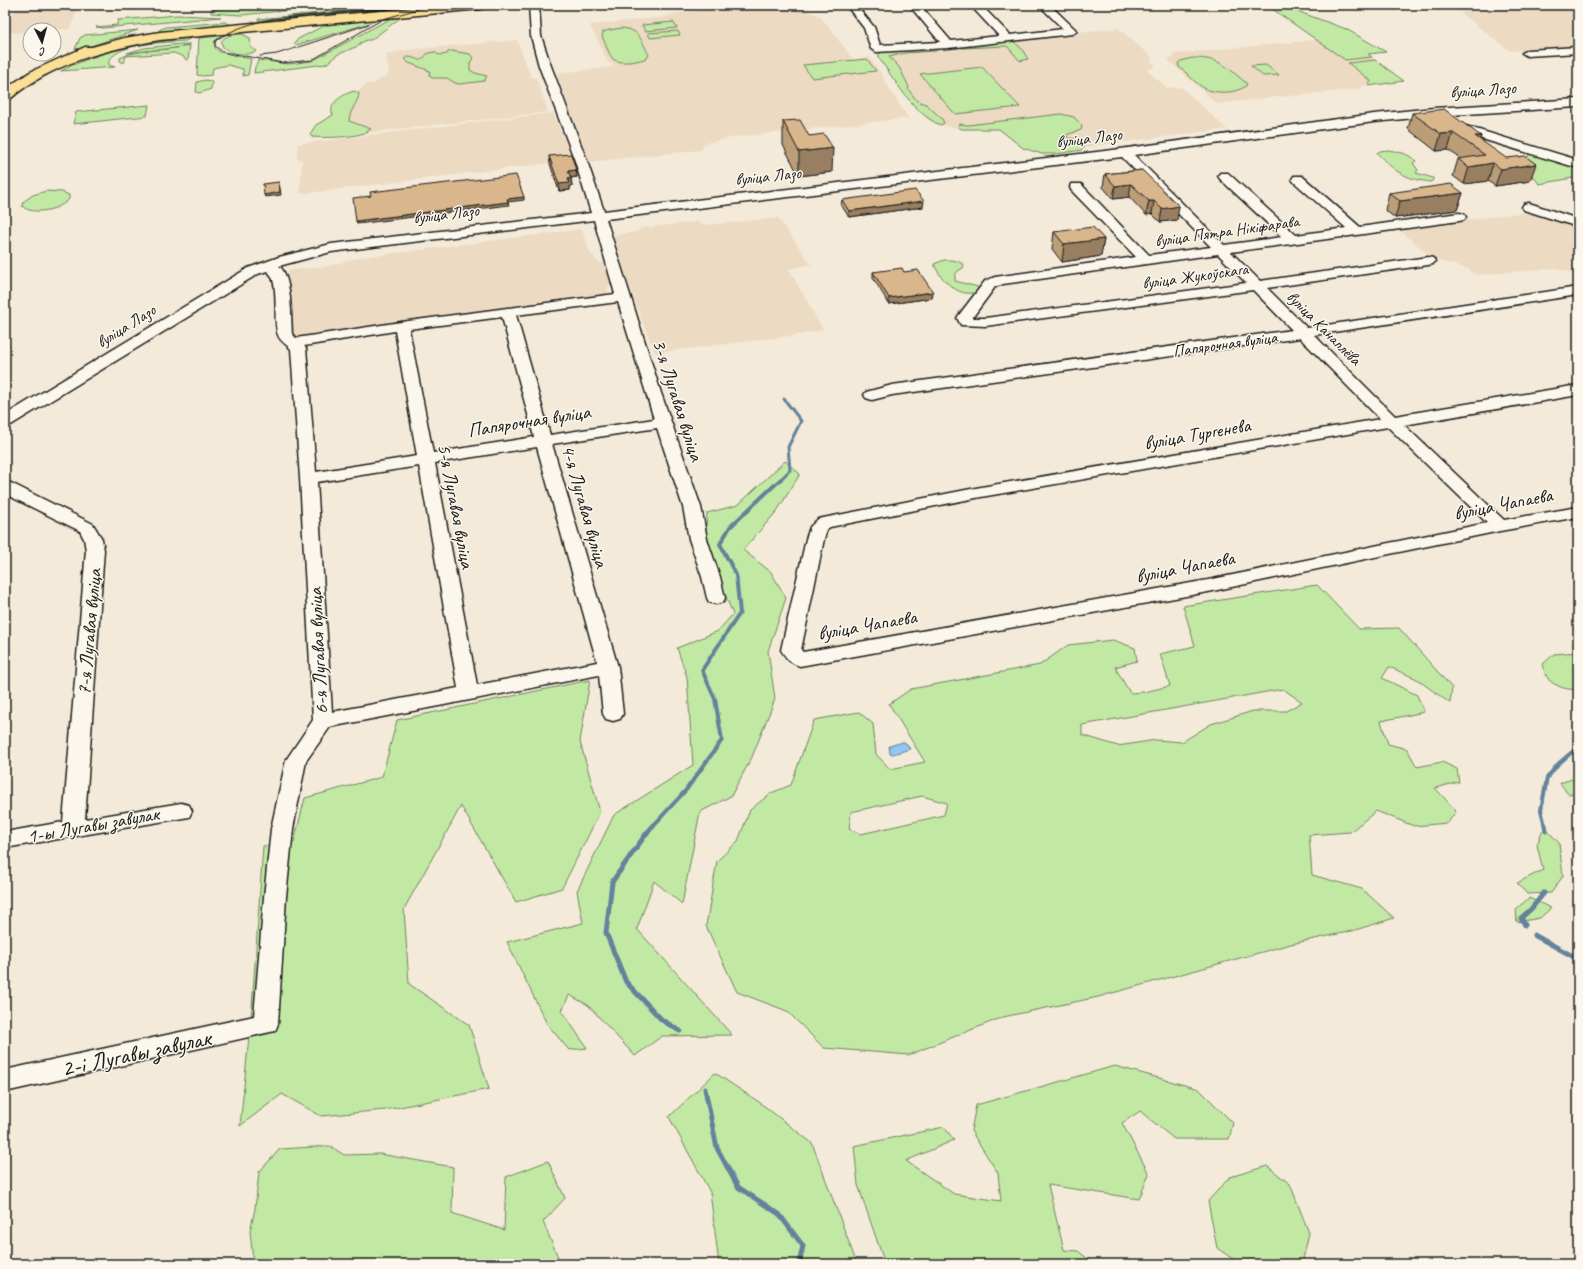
<svg xmlns="http://www.w3.org/2000/svg" width="1583" height="1269" font-family="Caveat,sans-serif">
	<style>
		.built { fill: #ecdac2 }
		.green { fill: #c2e9a4; stroke: #6f8260; fill-rule: evenodd }
		.water { fill: #93c6f0; stroke: #63829b }
		.lines { fill: none; stroke-linecap: round; stroke-linejoin: round }
		.stream-far2 { stroke: #63829b; stroke-width: 3 }
		.stream-far1 { stroke: #63829b; stroke-width: 4 }
		.stream { stroke: #63829b; stroke-width: 5 }
		.minor-casing { stroke: #1c1c1c; stroke-width: 3 }
		.major-casing { stroke: #1c1c1c; stroke-width: 3 }
		.minor { fill: #fbf7ec; fill-rule: evenodd }
		.major { fill: #fbdf96; fill-rule: evenodd }
		.tram { stroke: #1c1c1c; stroke-width: 1 }
		.rail { stroke: #1c1c1c; stroke-width: 2 }
		.wall { fill: #bb9d78; stroke: #1c1c1c }
		.shaded-wall { fill: #997f62; stroke: #1c1c1c }
		.building { fill: #dab68c; stroke: #1c1c1c }
		.labels { text-anchor: middle; dominant-baseline: central; stroke-width: 3; stroke-linejoin: round; paint-order: stroke }
		.far-street-label { font-size: 17px; fill: #1c1c1c; stroke: #fbf7ec }
		.street-label { font-size: 20px; fill: #1c1c1c; stroke: #fbf7ec }
		.near-street-label { font-size: 24px; fill: #1c1c1c; stroke: #fbf7ec }
	</style>
	<rect width="100%" height="100%" fill="#f4ead9"/>
	<filter id="ink" filterUnits="userSpaceOnUse"><feTurbulence type="fractalNoise" baseFrequency=".025" numOctaves="2"/><feDisplacementMap in="SourceGraphic" scale="8" xChannelSelector="R" yChannelSelector="G"/><feConvolveMatrix kernelMatrix="1 2 1 2 8 2 1 2 1" color-interpolation-filters="sRGB"/></filter>
	<g filter="url(#ink)">
		<!-- built -->
		<path class="built" d="M45,5h34l-9,24 -40,1v2l-25,1v-5l11,-19 27,-2z
			M100,5h60l-61,6z
			M758,5h34l28,11 33,43 16,-2 12,16 4,9 23,36 -172,19 -31,6 -4,7 -113,12 -31,-89 58,-6 -7,-5 -18,-37 76,-8 9,-4z
			M1518,5h23l21,4 4,-4h12v41l-68,5 -48,-37 -1,-3z
			M1118,28l35,30 -3,2 6,6 -9,4 20,18 14,-1 46,42 -129,16 -28,6 -47,-3 -24,-19h-37l-22,-4 -12,-5 -15,-15 -35,-48 1,-3 133,-14h9l-2,-2z
			M1345,37l59,44 -42,5 -3,3 -80,8h-5l-57,7 -50,-45 7,-1 -1,-4z
			M517,40l14,37 5,1 12,34 -238,27 56,-55h7l16,-10 -3,-20 19,-4z
			M553,113l21,47 -274,34 2,-33 -5,-3 1,-14z
			M1529,212l49,14v30l-6,8 6,3v8l-22,-7 -80,7 -8,-6 -34,-10 -36,-30z
			M778,218l33,46 -22,5 34,61 -26,5 -142,18 -22,-56 -20,-62 23,-3 6,-4 54,-6 10,3z
			M582,229l7,22 10,12 5,-1 6,21 -3,6 1,3 -3,2 -241,33 -68,11 -8,-5 1,-46 -1,-10 -3,-4 7,-3 37,-4 28,-8z"/>
		<!-- green -->
		<path class="green" d="M262,5h80l-101,10 -30,-2v-4z
			M401,5h11l-138,13 -15,3 -1,-2z
			M425,5l-12,4 -154,14 16,-4z
			M1283,6l63,23 40,23 -18,2 4,3 -27,3 -74,-52z
			M178,15l43,2 -118,11 -7,-1 21,-2 1,-5z
			M393,16l-97,29 -2,-1 4,-5 35,-18z
			M399,16l1,2 -29,22h-4l-7,3v2l-23,10 -11,9 -72,9 1,-6 4,-7 29,4 24,-3 70,-38z
			M225,22l5,2 -2,2 -65,7 -4,-1v-2l7,-3z
			M673,22l4,6 -32,3 -3,-6z
			M622,28c18,2 19,12 27,27l-2,3c-7,3 -27,7 -34,1 -5,-6 -8,-16 -11,-23l1,-4 6,-2z
			M138,30l-53,18 -10,1 5,-11 5,-3z
			M678,31l2,4 -30,3 -2,-5z
			M242,34l8,4 1,10 6,3c-11,5 -24,4 -34,-4l-2,-5c5,-8 13,-7 21,-8z
			M221,36l-6,6v6l5,4 31,7 -3,16 -5,1v-7l-15,-4 -15,3 -1,7 -9,1 -6,-1 2,-37z
			M192,38l-7,3c-20,2 -66,1 -76,20v4l6,2 -54,4c42,-22 85,-28 131,-33z
			M1012,40l9,8 7,11 -8,2 -13,-15 -45,2 -4,-2z
			M181,44h9l-13,4 -50,5 17,-5z
			M190,45l-2,15h-2l-2,-3 -10,-4 -48,3 -2,7 -4,-2v-3c21,-11 48,-6 70,-13z
			M935,49h2l-1,2 -31,2 -16,4 10,10 10,20 -1,2 9,12 9,3 16,15 2,4 -4,2c-28,-13 -44,-44 -62,-68l1,-3 5,-3z
			M452,51l18,3 3,4 -3,5v7l5,3 12,3 -3,5 -24,3 -5,-1 -8,-5h-15l-3,-3 1,-4 -21,-8 -5,-4 4,-2c13,1 10,8 20,-4l7,-1c3,4 7,3 12,2l1,-2z
			M1192,58c28,0 34,8 54,25l1,2c-10,9 -32,9 -43,3 -9,-5 -17,-15 -25,-21l-1,-4 3,-2z
			M867,59l9,12 -64,7 -9,-13z
			M1375,60l29,21 -36,5 3,-5 -23,-18z
			M1266,65l13,10 -16,1 -12,-10z
			M982,67l38,40 -65,7 -35,-40z
			M205,80l6,1 1,2 -1,6 -11,4 -4,-1 1,-10z
			M354,91l5,2c0,9 -9,15 -10,28l22,8c-8,9 -46,9 -59,8l-2,-3 6,-9 17,-10c-6,-12 11,-21 21,-24z
			M149,105l-2,11 -74,8 3,-12z
			M1061,114l13,3 8,9 -1,4 -15,5 2,3 12,1 1,2v3l3,4 -2,2 -26,4h-14l-19,-6 -24,-19h-37l-4,-2 2,-3 8,1z
			M1388,150c12,2 19,3 28,11l-3,2 5,7 -2,3 17,5v2l-2,2c-26,-3 -36,-10 -54,-29l3,-2z
			M1530,152l48,14v11l-39,7 -5,-7 -12,-6z
			M46,191l16,1 7,3v4c-9,11 -36,17 -47,7l1,-4 10,-7z
			M944,260c8,0 14,0 20,5l-1,3 -5,3 -3,4v6l23,6 1,4c-18,9 -38,-10 -45,-27z
			M785,461l15,13 -23,37 -34,39 28,22 15,26 -18,53 7,48 -23,58 -21,39 -31,16 -18,92 -28,-23 -17,48 95,106 -70,1 -27,20 -47,-51 -19,-10 -7,16 25,37 -18,2 -22,-26 -40,-82 76,-19 -6,-32 37,-76 79,-50 -6,-88 -10,-29 41,-17 15,-17 -28,-68 2,-33 31,-8z
			M1317,585l42,44 40,-1 53,60 -2,15 -35,-25 -26,-11 -7,11 35,17 7,17 -43,9 7,23 19,5 10,18 25,-5 15,7 2,13 -24,6 21,23 -8,12 -34,3 -38,-15 -26,21 -41,3 3,40 50,14 32,29 -42,13 -61,13 -193,53 -95,20 -94,38 -85,-7 -37,-37 -50,-19 -31,-66 11,-65 21,-20 12,-31 21,-17 20,-8 23,-65 45,-8 14,12 3,30 14,15 35,-7 -36,-58 22,-15 129,-24 28,-20 45,-5 22,8 2,13 -22,6 15,26 14,-1 26,-6 -10,-32 35,-8 -12,-40zM1283,689l19,13 -16,9h-33l-42,13 -29,18 -26,-2 -38,6 -36,-11v-10zM922,796l25,7 -3,12 -83,19 -12,-5 2,-17z
			M1578,652v36c-8,4 -23,-2 -29,-8 -3,-4 -5,-10 -7,-15l12,-11z
			M590,680l-10,62 20,70 -38,76 -46,14 -55,-96 -57,103 5,75 60,41 20,64 -104,21 -64,6 -39,-22 -42,32 12,-119 11,-161 31,-4 11,-44 77,-21 15,-57z
			M1578,777v16l-10,1 -8,-11z
			M1542,831h6l11,12 4,33 -12,17 -24,1 -10,-11 26,-13 -6,-25z
			M1529,898l22,10 -11,10 -23,4 -1,-13z
			M1115,1066l84,23 34,34 -4,16h-55l-34,-28 -18,12 27,51 -10,25 -91,-14 16,65 14,1 16,13h-209l-27,-79 -4,-39 90,-19 10,13 -48,21 48,33 47,7 -3,-28 -27,-42 5,-26z
			M715,1073l44,29 53,41 45,121h-138l-9,-72 -41,-75z
			M330,1146l14,9 36,-1 73,13 -1,46 52,17 2,-53 42,-16 17,37 -22,24 18,42h-309l1,-3 -3,-30 5,-22 4,-37 21,-23z
			M1267,1166l23,18 19,49 -7,31h-62l-23,-16 -9,-47 22,-24z"/>
		<!-- water -->
		<path class="water" d="M903,742l3,1 4,6 -17,5h-3l-1,-8z"/>
		<g class="lines">
			<!-- stream-far2 -->
			<path class="stream-far2" d="M780,480l10,-10 -2,-23 13,-26 -17,-22"/>
			<!-- stream-far1 -->
			<path class="stream-far1" d="M653,826l33,-36 36,-50 -7,-41 -13,-29 38,-57 -4,-38 -16,-31 10,-17 51,-48
				M1545,826l-4,-16 6,-32 11,-14 20,-17"/>
			<!-- stream -->
			<path class="stream" d="M654,825l-8,9 -34,48 -6,51 20,49 36,38 18,11
				M1545,825l1,6
				M1525,925l-4,-7 10,-9 13,-16
				M1534,935l44,24
				M705,1089l12,59 21,39 41,27 24,32 -4,18"/>
			<defs>
				<path id="minor" d="M529,5h10l2,31 10,30 36,95 17,50 509,-61 261,-36 60,-6 144,-9v8l-144,9 -60,6 -240,33 90,90 58,-8 -62,-58 -2,-3 2,-3h8l68,62 50,-7 -52,-46 -2,-3 2,-3h8l58,51 99,-14 5,1 2,3 -2,3 -5,1 -228,31 29,29 168,-24 5,1 2,3 -2,3 -5,1 -161,23 40,40 271,-41v8l-264,40 81,81 183,-31v10l-174,30 100,95 74,-13v10l-78,14 -292,61 -408,74c-10,-3 -13,-7 -19,-16l25,-111 4,-12 8,-8 163,-32 399,-68 -80,-81 -408,57 -20,5 -6,-2 -2,-3 2,-3 26,-7 400,-55 -39,-40 -268,36 -24,-1 -4,-7 2,-3 26,-34 10,-4 141,-20 -65,-67 -1,-3 1,-3h10l68,71 62,-8 -89,-90 -516,62 55,174 40,114 6,32 13,38 5,21 -2,4 -7,2 -7,-2 -2,-4 -5,-21 -13,-38 -6,-32 -26,-79 -105,16 66,223 5,47 -3,5 -7,2 -7,-2 -3,-5 -4,-39 -269,52 -24,34 -13,68 -7,68 -8,127 -3,7 -270,61v-22l249,-54 10,-119 7,-68 15,-69 27,-40 -13,-242 -9,-129c-4,-4 -12,-9 -13,-14 -6,-15 3,-55 -11,-64l-9,3 -247,151 -6,2v-12l243,-147 31,-11 52,-13 260,-31 -16,-52 -36,-95 -8,-30zM594,220l21,74 -214,28 -105,16 -4,-4c-1,-15 0,-59 -13,-68l52,-14zM1218,254l28,29 -261,35h-13l23,-31 8,-3zM618,302l36,117 -104,16 -34,-120zM502,317l32,120 -101,16 -24,-124zM395,331l22,125 -101,16 -10,-124 -2,-2zM1388,427l99,96 -279,57 -405,72 -2,-2 23,-111 3,-10 3,-2 151,-30zM537,447l60,215 -120,23 -42,-222zM419,466l39,222 -126,24 -15,-230z
					M846,5h10l18,22 6,18 60,-3 -31,-37h11l31,36 48,-5 -29,-31h11l29,30 53,-6 -24,-24h11l27,26 -5,3 -124,14 -72,4 -5,-3 -7,-21z
					M1578,47v6l-51,3 -5,-3 5,-3z
					M1456,123l122,37v8l-126,-38 -2,-3 2,-3z
					M1529,203l49,16v8l-54,-17 -2,-3 2,-3z
					M5,482l6,1 82,41 9,15 2,11 -19,269 96,-16 8,2 3,6 -3,6 -184,31v-16l58,-10 23,-272 -2,-11 -4,-8 -75,-37z"/>
				<path id="major" d="M443,5h43l-2,3 -4,1 -320,31c-53,9 -108,23 -150,59l-5,1v-11l25,-17 55,-25h7l32,-9 36,-6z"/>
			</defs>
			<!-- minor casing -->
			<use href="#minor" class="minor-casing"/>
			<!-- major casing -->
			<use href="#major" class="major-casing"/>
			<!-- minor -->
			<use href="#minor" class="minor"/>
			<!-- major -->
			<use href="#major" class="major"/>
			<!-- tram -->
			<path class="tram" d="M417,5l-145,14c-20,4 -40,10 -57,22v5l8,6 60,11 29,-3 71,-41 49,-14
				M260,56l17,-2 92,-30"/>
			<!-- rail -->
			<path class="rail" d="M5,8l2,-3"/>
		</g>
		<!-- wall -->
		<path class="wall" d="M1412,113l69,23 -1,4 50,41 -35,5 -7,-5 -24,3 -11,-8 5,-17 2,-1 -12,-8 -12,1 -28,-22z
			M783,121l26,15 23,36 -33,4 -16,-31z
			M549,156l27,14 1,7 -6,1 1,8h-2v4l-11,1 -9,-27z
			M1142,170l35,50 -17,2 -8,-8 -6,1 -17,-18 -16,2 -10,-12 2,-13z
			M1389,193h74l-6,17 -62,8 -10,-8z
			M842,200l81,7 -74,10 -8,-12z
			M1054,232l50,7 -3,17 -39,6 -10,-13z
			M873,272h31l29,20 -1,6 -43,6 -16,-26z"/>
		<!-- shaded-wall -->
		<path class="shaded-wall" d="M1453,133l-5,17 -12,1 5,-17z
			M1475,136h6l-4,14z
			M833,148l-1,24 -33,4v-24z
			M1493,163l-5,18 -24,3 5,-17z
			M1536,164l-6,17 -35,5 6,-17z
			M576,170l1,7 -9,1v-7z
			M571,178l1,8h-2v4l-11,1v-7l9,-5z
			M279,182l2,13 -16,2 -1,-2z
			M1131,184l-2,13 -16,2 2,-13z
			M1463,193l-6,17 -62,8 5,-17z
			M524,197v3l-16,2 -1,-3z
			M924,201l-1,6 -74,10v-6z
			M1149,201h5l-2,13 -6,1z
			M508,202l1,3 -152,19 -1,-3z
			M1179,206l-2,14 -17,2 2,-13z
			M1104,239l-3,17 -39,6 2,-18z
			M933,292l-1,6 -43,6v-6z"/>
		<!-- building -->
		<path class="building" d="M1444,109l37,27h-6l31,22 19,-2 11,8 -35,5 -8,-6 -24,4 -11,-8 27,-4 -32,-22 -12,1 -29,-21z
			M800,120l9,16 15,-2 9,14 -34,4 -16,-31z
			M571,154l5,16 -8,1 3,7 -3,1 1,4 -10,1 -10,-28z
			M1142,170l37,36 -17,3 -8,-8h-5l-18,-17 -16,2 -10,-12z
			M516,175l8,22 -17,2 1,3 -152,19 -3,-23 18,-2 -1,-4z
			M279,182l1,10 -16,3 -1,-11z
			M1451,184l12,9 -63,8 -11,-8z
			M915,190l9,11 -75,10 -7,-11z
			M1093,227l11,12 -40,5 -10,-12z
			M902,268l2,4 14,-2 15,22 -44,6 -16,-26z"/>
	</g>
	<g class="labels">
		<!-- far-street labels -->
		<g class="far-street-label">
			<text transform="translate(1483 90) rotate(-4)">вуліца Лазо</text>
			<text transform="translate(1089 138) rotate(-7)">вуліца Лазо</text>
			<text transform="translate(768 176) rotate(-6)">вуліца Лазо</text>
			<text transform="translate(446 214) rotate(-7)">вуліца Лазо</text>
			<text transform="translate(1227 231) rotate(-8)">вуліца Пятра Нікіфарава</text>
			<text transform="translate(1195 276) rotate(-8)">вуліца Жукоўскага</text>
			<text transform="translate(126 326) rotate(-32)">вуліца Лазо</text>
			<text transform="translate(1324 328) rotate(45)">вуліца Канаплёва</text>
			<text transform="translate(1225 344) rotate(-8)">Папярочная вуліца</text>
		</g>
		<!-- street labels -->
		<g class="street-label">
			<text transform="translate(678 400) rotate(72)">3-я Лугавая вуліца</text>
			<text transform="translate(529 421) rotate(-9)">Папярочная вуліца</text>
			<text transform="translate(1197 434) rotate(-10)">вуліца Тургенева</text>
			<text transform="translate(1503 504) rotate(-11)">вуліца Чапаева</text>
			<text transform="translate(456 506) rotate(79)">5-я Лугавая вуліца</text>
			<text transform="translate(585 506) rotate(74)">4-я Лугавая вуліца</text>
			<text transform="translate(1185 567) rotate(-11)">вуліца Чапаева</text>
			<text transform="translate(867 625) rotate(-10)">вуліца Чапаева</text>
			<text transform="translate(89 632) rotate(-85)">7-я Лугавая вуліца</text>
			<text transform="translate(318 651) rotate(-93)">6-я Лугавая вуліца</text>
			<text transform="translate(93 825) rotate(-10)">1-ы Лугавы завулак</text>
		</g>
		<!-- near-street labels -->
		<g class="near-street-label">
			<text transform="translate(136 1053) rotate(-12)">2-і Лугавы завулак</text>
		</g>
	</g>
	<!-- margin -->
	<rect width="1583" height="1269" fill="none" stroke="#fbf7ec" stroke-width="20"/>
	<rect x="10" y="10" width="1563" height="1249" fill="none" stroke="#1c1c1c" stroke-width="1.5" filter="url(#ink)"/>
	<!-- north arrow -->
	<g transform="translate(42 42) rotate(174)"><circle r="19" fill="#fbf7ec" stroke="#a29f99"/>
	<path d="M0-3L7 15L0 10L-7 15Z" fill="#1c1c1c"/>
	<text y="-6" font-size="11" font-weight="bold" text-anchor="middle" fill="#1c1c1c">С</text>
	</g>
</svg>
